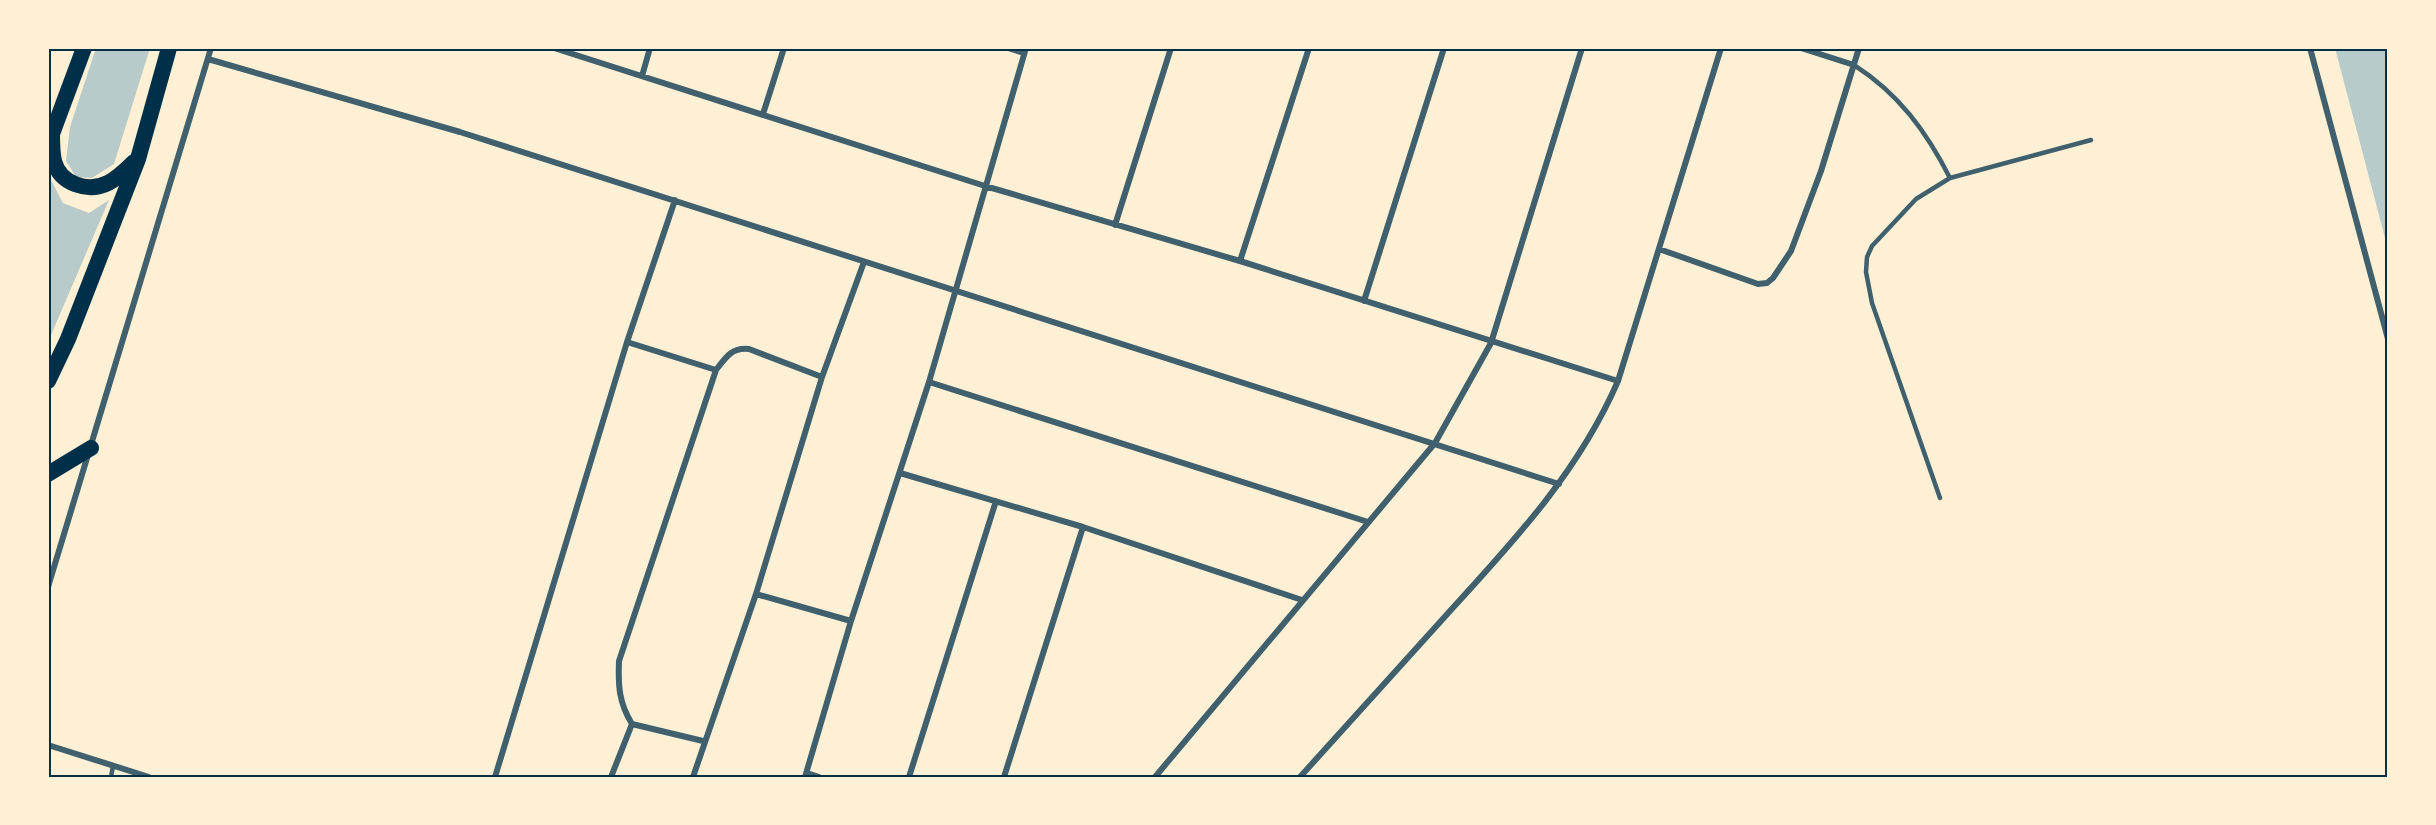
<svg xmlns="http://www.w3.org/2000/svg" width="2436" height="825" font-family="'DM Sans',sans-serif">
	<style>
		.green { fill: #b9caca }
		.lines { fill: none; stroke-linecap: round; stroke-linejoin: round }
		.service { stroke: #3f606c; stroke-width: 4.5 }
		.minor { stroke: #3f606c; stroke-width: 6 }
		.trunk { stroke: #003049; stroke-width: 16 }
		.neatline { fill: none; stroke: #003049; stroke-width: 2 }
	</style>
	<rect width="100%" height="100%" fill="#fdf0d5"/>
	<!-- green -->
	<path class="green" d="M96,48h54l-36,116 -22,14 -16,-1 -10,-16 4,-34z
		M2335,48h53v190h-3z
		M50,178l13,25 26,10 20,-13 -61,142z"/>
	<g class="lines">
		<!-- service -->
		<path class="service" d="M1854,65c45,29 72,66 96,113
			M1940,498l-68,-195 -6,-31 1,-15 5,-11 44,-47 34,-21 141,-38
			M111,777l2,-11"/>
		<!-- minor -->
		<path class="minor" d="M554,48l431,138 255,75 378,120
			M1008,48l16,5
			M1801,48l53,17
			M2310,48l78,291
			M208,59l252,73 1099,352
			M642,76l8,-28
			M763,114l21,-66
			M1115,225l56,-177
			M1659,249l99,35 9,-1 6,-5 18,-27 30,-80 38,-123
			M1240,261l69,-213
			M1364,301l80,-253
			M627,342l89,28
			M929,382l439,140
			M900,473l183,54 219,73
			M48,587l163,-539
			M756,594l95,27
			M632,724l71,17
			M48,745l101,32
			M807,773l12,4
			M495,777l132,-435 48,-142
			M611,777l21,-53c-13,-21 -14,-38 -13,-63l97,-291c10,-13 16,-23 33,-21l73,28
			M693,777l63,-183 66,-217 42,-115
			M805,777l46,-156 78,-239 97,-334
			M909,777l87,-276
			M1004,777l79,-250
			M1155,777l280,-334 56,-100 91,-295
			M1300,777c50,-55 100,-111 150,-166 65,-71 129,-140 168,-230l103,-333"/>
		<!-- trunk -->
		<path class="trunk" d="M52,133c0,9 0,19 2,28 6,23 34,32 54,22 10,-5 18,-13 26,-21
			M49,142l35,-94
			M48,381l20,-42 70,-180 31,-111
			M48,474l43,-26"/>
	</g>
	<!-- border -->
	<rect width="2436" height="825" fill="none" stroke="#fdf0d5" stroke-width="99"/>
	<rect x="50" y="50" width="2336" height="726" class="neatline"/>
</svg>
